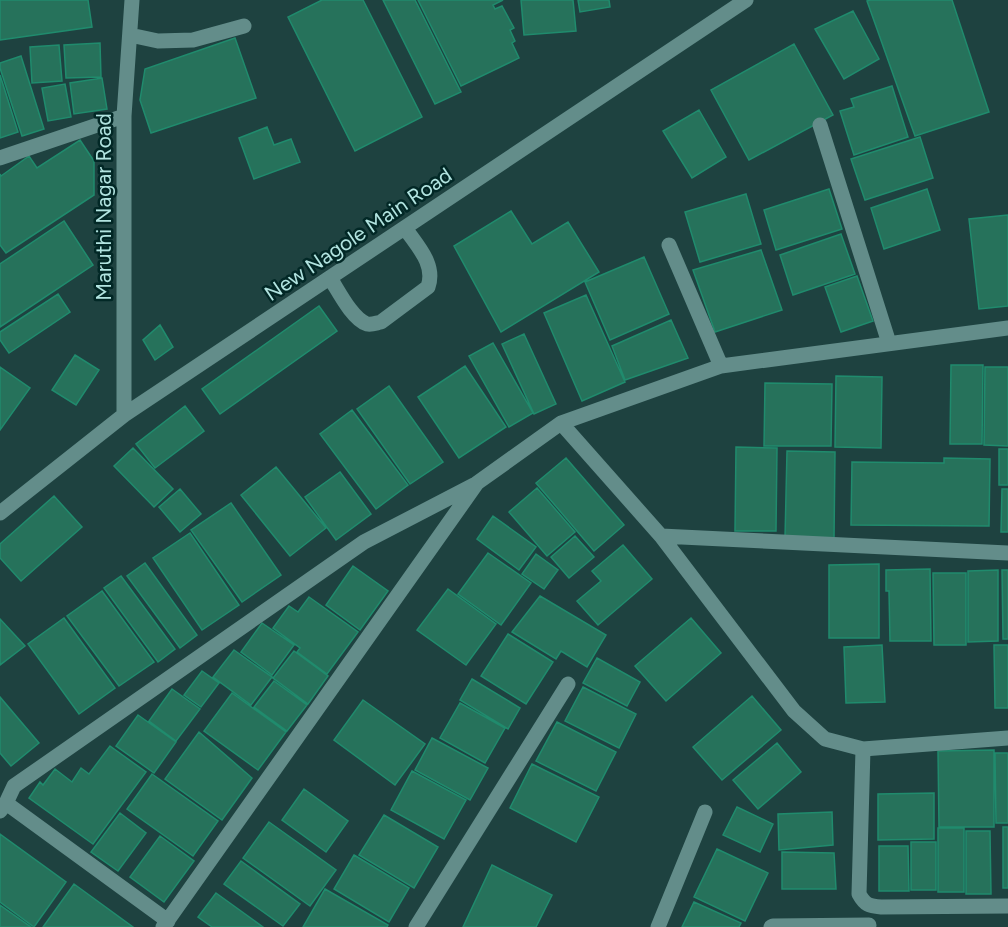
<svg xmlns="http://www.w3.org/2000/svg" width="1008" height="927" font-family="Figtree,sans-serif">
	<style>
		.building { fill: #26725b; stroke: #208b6d; stroke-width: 1.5 }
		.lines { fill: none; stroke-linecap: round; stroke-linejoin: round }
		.minor { stroke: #638d8a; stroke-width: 15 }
		.labels { text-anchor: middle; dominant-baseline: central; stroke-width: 5; stroke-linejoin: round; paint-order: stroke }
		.street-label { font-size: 21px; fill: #b2e4e0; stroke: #022826 }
	</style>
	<rect width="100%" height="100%" fill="#1e4240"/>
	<!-- building -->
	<path class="building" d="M0,0h88l4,27 -92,13z
		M322,0h41l59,117 -67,34 -67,-134z
		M383,0h32l46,92 -26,12z
		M418,0h85l-10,5 2,4 7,-3 12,22 -4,2 5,11 -3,2 7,15 -58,28z
		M521,0h52l3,31 -52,4z
		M578,0h31l1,7 -30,5z
		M870,0h82l37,112 -74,24 -48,-135z
		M853,11l26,48 -35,20 -29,-50z
		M235,38l21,60 -105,35 -11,-33 5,-31z
		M100,43l1,34 -35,1 -2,-33z
		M794,44l39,71 -84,45 -38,-70z
		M59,45l3,36 -30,2 -2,-36z
		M21,56l23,73 -22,7 -22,-68v-5z
		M0,75l18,57 -18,6z
		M102,78l5,31 -33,5 -4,-31z
		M65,84l6,33 -23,4 -6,-33z
		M892,86l16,51 -54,18 -14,-44 14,-4 -3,-8z
		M699,110l27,47 -34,21 -29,-47z
		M267,127l7,18 17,-6 9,23 -46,17 -15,-41z
		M920,137l13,41 -68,22 -14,-41z
		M80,140l14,21v34l-88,58 -6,-8v-71l1,2 28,-20 8,12z
		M829,189l13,40 -66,21 -12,-40z
		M927,189l13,41 -56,19 -13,-41z
		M746,194l15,50 -61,18 -15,-50z
		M511,211l21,33 36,-22 31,50 -98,60 -47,-86z
		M1008,215v91l-29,3 -10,-90z
		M64,221l29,44 -93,62v-63z
		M841,234l14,40 -62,21 -13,-40z
		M761,250l21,60 -67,22 -22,-62z
		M644,257l25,57 -59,26 -25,-58z
		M857,276l16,45 -32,11 -16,-45z
		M58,294l12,18 -61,41 -9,-13v-8z
		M586,295l39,87 -43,19 -38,-88z
		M319,306l18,25 -117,83 -18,-25z
		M671,320l17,38 -63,22 -13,-34z
		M160,325l13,22 -18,13 -12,-20z
		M524,334l32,70 -22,10 -32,-70z
		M493,343l40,70 -24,14 -40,-71z
		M75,355l24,15 -23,35 -24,-15z
		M951,365h32l-1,79h-32z
		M465,366l41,61 -47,31 -41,-61z
		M0,367l30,21 -30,42z
		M985,367h23v79l-24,-1z
		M836,376l46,1 -1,71 -46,-1z
		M765,383l67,1 -1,62h-67z
		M389,386l54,76 -33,22 -53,-75z
		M185,406l19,25 -49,37 -19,-24z
		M352,410l56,75 -32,24 -56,-75z
		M736,447l41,1 -1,83h-41z
		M133,448l40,41 -19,18 -40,-41z
		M999,449h9v36h-9z
		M787,451l48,1 -1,87 -49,-1z
		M566,458l58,67 -30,26 -58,-68z
		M944,458l46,1 -1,67 -138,-1 1,-63 92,1z
		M276,467l50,61 -36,28 -49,-61z
		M340,472l31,42 -35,26 -31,-43z
		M537,488l38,44 -28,24 -38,-44z
		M180,489l21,25 -21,18 -21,-25z
		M1002,489h6v43h-7z
		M54,496l28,31 -61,54 -21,-23v-14z
		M231,503l50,72 -39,27 -51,-72z
		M493,516l43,31 -17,23 -42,-31z
		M190,533l49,72 -37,25 -49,-72z
		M575,536l19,21 -25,21 -18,-21z
		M623,545l29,34 -54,46 -21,-24 24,-20 -9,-10z
		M488,553l43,30 -30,42 -43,-31z
		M536,554l22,16 -14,19 -22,-15z
		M145,563l52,72 -17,13 -53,-72z
		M879,564v74h-50v-73z
		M353,566l35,25 -28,39 -34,-25z
		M930,569l1,72h-41l-1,-50h-3v-21z
		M998,570v71l-30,1v-71z
		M1002,570h6v69h-5z
		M933,573h33v72h-32z
		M121,576l54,73 -17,13 -54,-74z
		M448,589l48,35 -30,41 -49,-35z
		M102,591l52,71 -35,24 -52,-70z
		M540,596l66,39 -19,32 -26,-16 -5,8 -44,-27z
		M309,597l49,35 -31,42 -30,-22 3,-4 -27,-20 16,-22 9,6z
		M64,618l51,70 -36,26 -51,-70z
		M691,618l30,35 -55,48 -31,-35z
		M0,619l25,27 -25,19z
		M262,623l32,22 -22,30 -31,-23z
		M508,634l45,28 -27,42 -45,-28z
		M882,645l3,57 -39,1 -2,-56z
		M994,645h14v63h-13z
		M234,650l38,27 -21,28 -38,-28z
		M294,651l34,25 -20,28 -35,-26z
		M597,658l43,24 -13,24 -44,-23z
		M202,671l17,12 -18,24 -17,-12z
		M472,679l48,29 -12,21 -48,-29z
		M274,681l33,24 -20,26 -33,-24z
		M583,687l53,27 -17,34 -54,-27z
		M172,689l28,20 -24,32 -27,-20z
		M232,693l54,39 -28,38 -54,-39z
		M752,696l29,34 -59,50 -29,-33z
		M0,697l39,46 -28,23 -11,-13z
		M363,700l62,44 -30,41 -61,-45z
		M460,703l45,25 -20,35 -45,-25z
		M138,715l38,27 -22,31 -38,-27z
		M557,722l59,30 -20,39 -60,-30z
		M199,732l53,46 -30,42 -57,-41z
		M432,738l56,30 -18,32 -55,-30z
		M777,743l24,29 -43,37 -25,-29z
		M110,746l36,26 -53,72 -64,-46 11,-16 3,3 12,-16 17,13 9,-14 8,6z
		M994,750v77h-55l-1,-76z
		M995,753h13v70h-12z
		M532,764l67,33 -23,45 -66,-34z
		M412,771l54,29 -22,39 -53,-29z
		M152,774l66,47 -25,35 -66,-47z
		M304,789l44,32 -22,31 -44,-32z
		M934,793v46l-56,1v-46z
		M737,807l36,17 -13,28 -37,-17z
		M832,812l1,33 -54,5 -1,-36z
		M120,813l26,20 -28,38 -27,-19z
		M384,815l54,32 -24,41 -55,-33z
		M269,822l67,48 -26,36 -67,-48z
		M1003,827h5v61h-5z
		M938,828h26v64h-26z
		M966,831h24l1,63h-25z
		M0,834l66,48 -32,45 -34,-25z
		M160,836l34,25 -30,41 -34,-25z
		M911,842h25v48h-25z
		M879,846h29l1,45h-30z
		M717,849l51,24 -23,48 -51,-24z
		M782,852l52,1 2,36h-54z
		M354,855l55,33 -20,34 -55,-33z
		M241,861l59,43 -17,22 -59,-42z
		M492,865l60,30 -16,32h-73z
		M74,884l59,43h-90z
		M325,889l63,36 -1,2h-84z
		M216,893l47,34h-51l-14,-10z
		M694,902l47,21 -2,4h-57z
		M0,905l31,22h-31z"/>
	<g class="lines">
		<!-- minor -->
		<path class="minor" d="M130,35l28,6 35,-1 51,-14
			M820,125l69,218
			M0,158l124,-42
			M669,245l52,121
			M330,278c8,12 22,41 37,46 5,1 9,-1 14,-2l47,-35c8,-23 -11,-41 -23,-59
			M124,415v-299l8,-116
			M561,423l100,113 133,175 31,28 38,10 145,-11
			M0,513l124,-98 622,-415
			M661,536l347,17
			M863,749l-4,145c6,11 10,12 22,13l127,-1
			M6,803l162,118
			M0,811l6,-8 8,-17 350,-244 110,-57
			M163,927l314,-444 84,-60 160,-57 287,-38
			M416,927l152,-243
			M658,927l47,-115
			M771,927l2,-1 96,-1"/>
	</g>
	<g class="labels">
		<!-- street labels -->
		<g class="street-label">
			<text transform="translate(103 207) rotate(-90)">Maruthi Nagar Road</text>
			<text transform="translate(358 234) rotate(-34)">New Nagole Main Road</text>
		</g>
	</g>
</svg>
